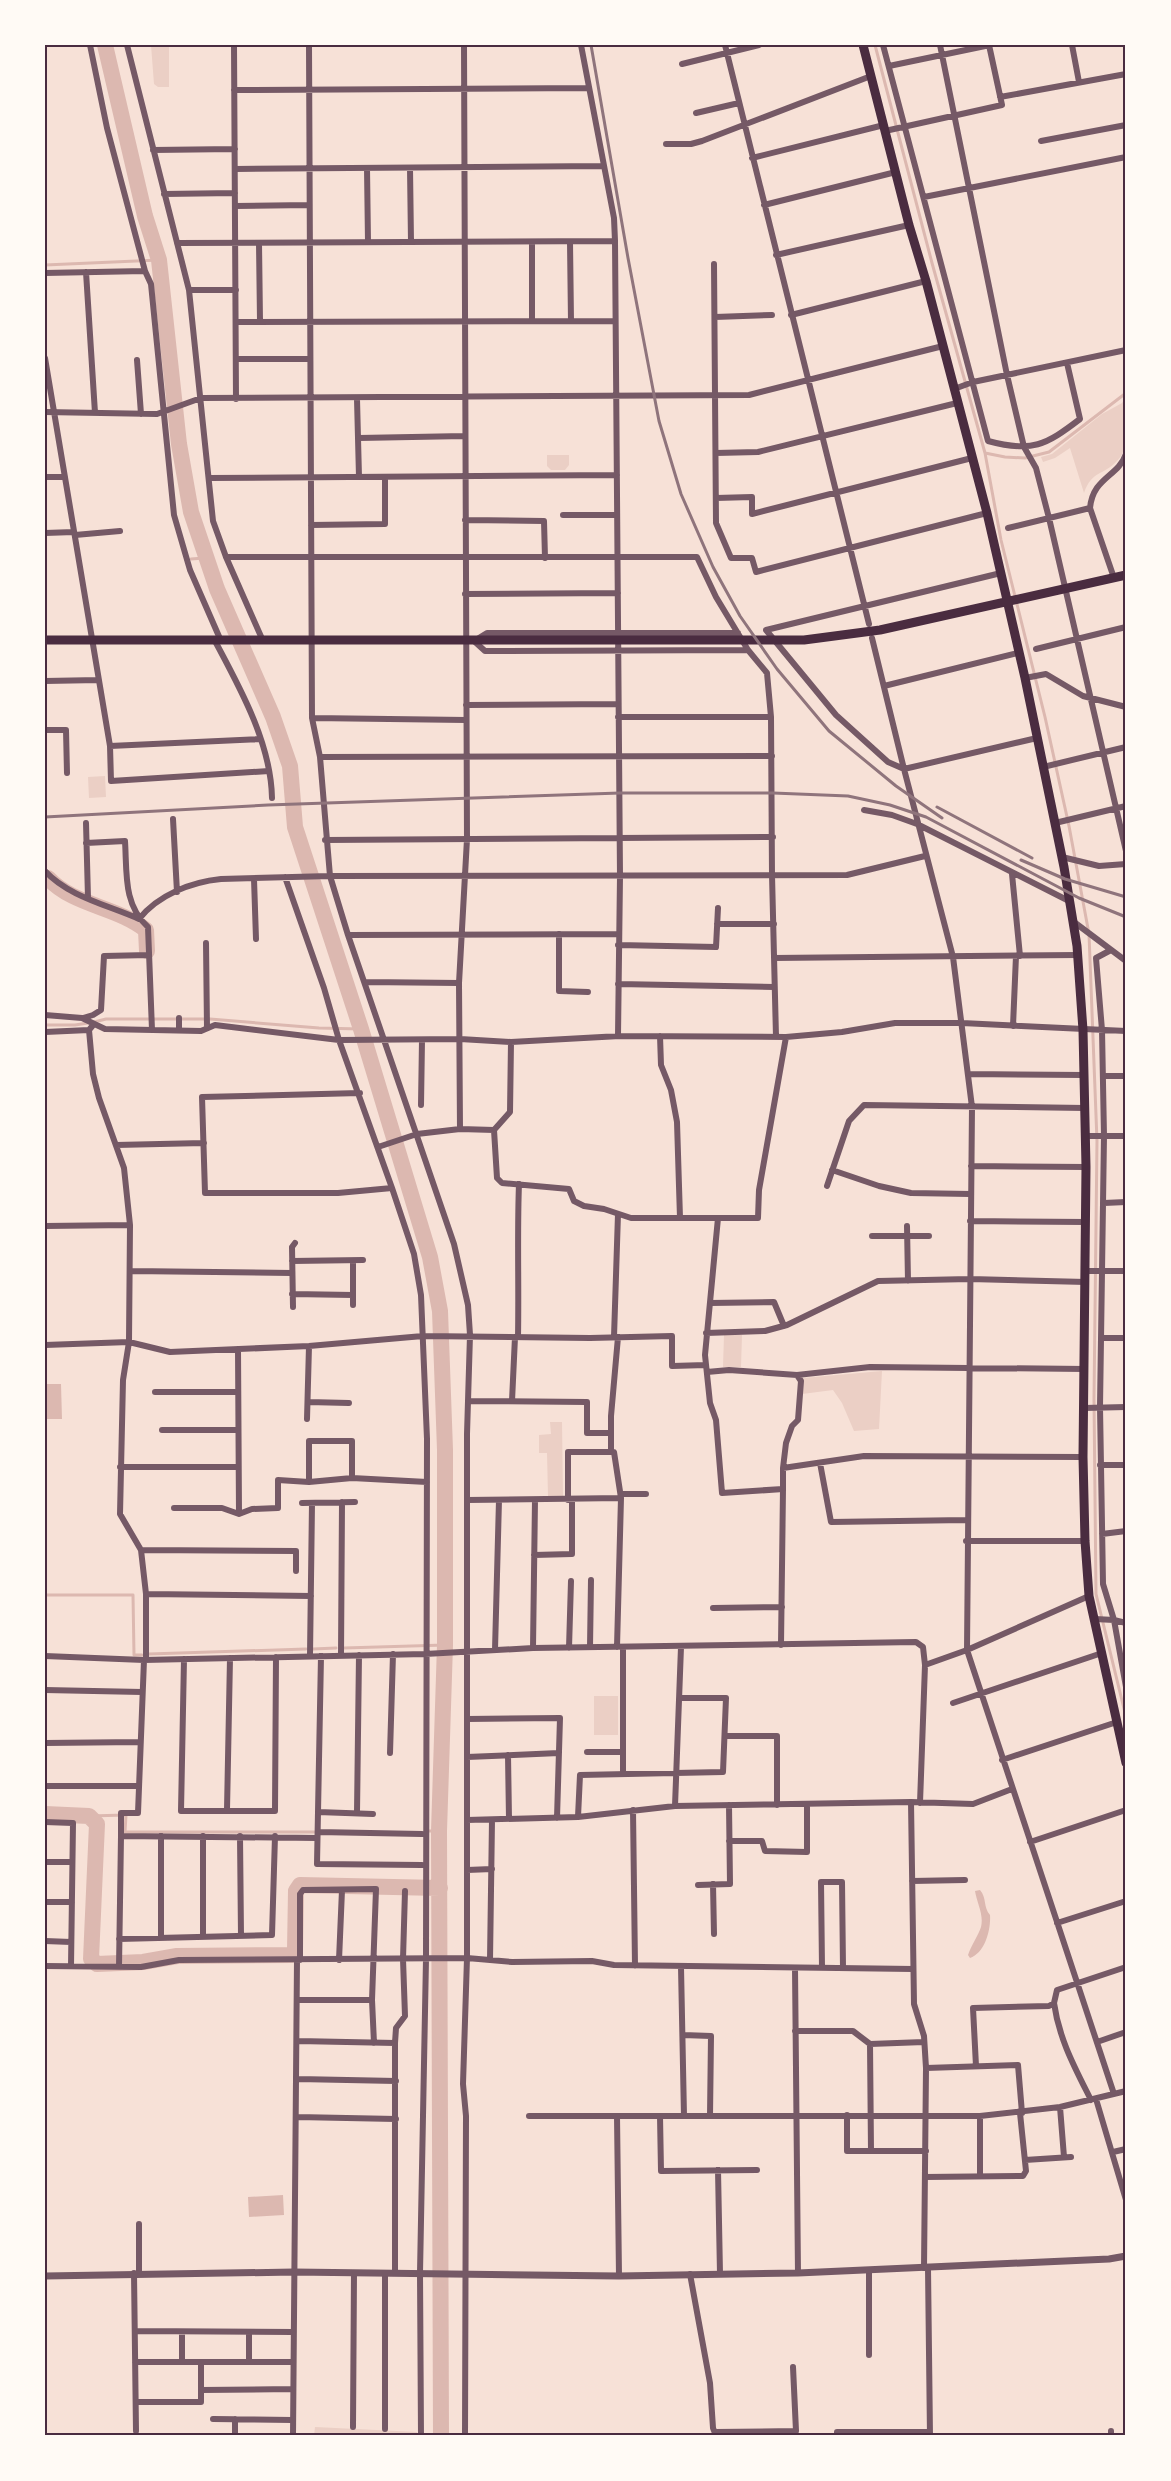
<svg xmlns="http://www.w3.org/2000/svg" width="1171" height="2481" font-family="Jost,sans-serif">
	<style>
		.green { fill: #ebcfc5 }
		.water { fill: #dcb8b0 }
		.lines { fill: none; stroke-linecap: round; stroke-linejoin: round }
		.stream { stroke: #dcb8b0; stroke-width: 3 }
		.river { stroke: #dcb8b0; stroke-width: 16 }
		.minor { stroke: #755966; stroke-width: 6 }
		.tertiary { stroke: #755966; stroke-width: 7 }
		.primary { stroke: #4a2c40; stroke-width: 9 }
		.rail { stroke: #8f747c; stroke-width: 3 }
		.neatline { fill: none; stroke: #4a2c40; stroke-width: 2 }
	</style>
	<rect width="100%" height="100%" fill="#f7e1d7"/>
	<!-- green -->
	<path class="green" d="M151,45h18v42h-11l-4,-3z
		M1126,396c0,20 6,50 -9,65 -14,15 -25,9 -33,32l-14,-45 -15,10 -12,4 -2,-5 11,-3 50,-40 20,-11z
		M547,455h22v10l-4,5h-14l-4,-4z
		M105,776l1,21 -17,1 -1,-21z
		M724,1335h18l-1,32h-18z
		M882,1371l-3,58 -25,2 -12,-28 -9,-13 -31,4 1,-16z
		M550,1422h12l1,74h-15l-1,-43h-8v-18l12,-1z
		M594,1696h24v39h-24z
		M315,2427l102,5v4h-103z"/>
	<!-- water -->
	<path class="water" d="M45,1384h16l1,35h-17z
		M980,1890c7,8 3,17 10,25 1,15 -5,38 -20,43l-2,-3c3,-9 11,-21 13,-28 3,-12 -4,-24 -6,-36z
		M283,2195l1,20 -35,2 -1,-20z"/>
	<g class="lines">
		<!-- stream -->
		<path class="stream" d="M875,45l57,218 53,190 16,87 44,177 24,109 20,108 8,207 -3,258 2,195 30,123
			M45,265l114,-5
			M985,453l20,4 20,1 24,-6 77,-59
			M191,559l13,-1
			M94,1022l12,-3h104l109,9 42,1
			M45,1025h30l13,-2
			M45,1595h88l1,60h8
			M344,1648l101,-3
			M313,1649l23,-1
			M149,1654l157,-5
			M89,1816l37,-1 -1,17h193
			M428,1831h11"/>
		<!-- river -->
		<path class="river" d="M105,45l40,171 14,44 20,184 12,68 26,77 56,128 17,49 5,61 66,202 69,228 10,54 5,139v195l-6,186 2,605
			M48,878c26,28 68,28 98,52l1,21
			M45,1814l44,2 8,8 -6,135 6,5 46,-2 34,-6 115,-1 3,-5 1,-59 4,-6 140,3"/>
		<!-- minor -->
		<path class="minor" d="M90,45l17,83 38,143 6,13 23,231 16,55 31,71
			M127,45l62,245 24,231 13,36 37,84
			M234,45l2,354
			M309,45l3,673 8,39 10,119 18,59 106,309 14,61 2,30 -3,99v524l-4,126 3,32 -1,320
			M581,45l33,173 1,23 5,635 -2,160
			M725,45l144,579
			M883,45l105,396c44,12 58,4 92,-22l-13,-56
			M940,45l67,330 17,72 12,21 13,50 77,333
			M1072,45l7,37
			M682,64l77,-19
			M889,66l101,-21
			M234,90l354,-2
			M1000,97l126,-23
			M696,113l43,-10
			M885,131l117,-26 -13,-60
			M1041,141l85,-16
			M666,144h25l11,-3 169,-65
			M153,150l82,-1
			M752,158l132,-33
			M367,168l1,74
			M410,168l1,74
			M235,169l369,-3
			M164,194l71,-1
			M924,197l202,-40
			M764,205l132,-33
			M235,206l74,-1
			M570,242l1,79
			M177,243l438,-2
			M259,243l1,78
			M776,255l133,-30
			M714,264l2,259 15,35h21l4,14 231,-59
			M86,272l9,141
			M45,273l100,-2
			M189,290h47
			M791,315l135,-34
			M715,317l57,-2
			M532,320v-78
			M236,322l379,-1
			M1126,323v6
			M45,358l65,388 1,35 158,-10
			M236,359h73
			M137,360l4,54
			M954,389l19,-7 153,-32
			M357,399l2,78
			M45,412l112,2 44,-16 548,-3 194,-49
			M359,438l106,-2
			M716,453l42,-1 199,-49
			M45,477h20
			M209,478l408,-3
			M716,498l36,-1v17l220,-56
			M563,515h54
			M465,520l79,1 1,37
			M311,525l74,-1v-47
			M1008,528l82,-20
			M45,533l29,-1
			M75,535l45,-4
			M226,557h471l19,40 32,53 19,23 4,44 1,158 4,162
			M1001,573l-235,57 70,85 52,47 16,7 49,188 19,150 -5,543 147,444
			M1114,578l-24,-70c3,-31 28,-31 36,-54
			M465,594l153,-1
			M738,633h-251l-13,8 11,10 263,-1
			M872,638l32,131 133,-31
			M215,641c25,47 56,102 57,157
			M1036,649l90,-22
			M1025,678l21,-4 37,22 43,11
			M45,681l54,-1
			M884,686l134,-33
			M466,705l152,-1
			M618,717h153
			M312,718l154,2
			M45,730h21l1,43
			M110,746l150,-7
			M320,757l452,-1
			M1043,767l83,-20
			M864,810l28,5 25,9 152,77
			M173,819l4,73
			M86,823l2,75
			M1055,823l71,-17
			M325,840l448,-3
			M86,843l39,-2c2,31 -2,64 23,86l4,103
			M1062,857l37,9 27,-2
			M45,871c24,26 63,34 94,48 19,-24 52,-37 82,-40l109,-3 517,-1 78,-19
			M1012,874l8,82
			M285,877l39,111 15,52 53,148 22,66 7,41 6,144 -1,520 -6,314 1,163
			M254,879l2,60
			M1074,922l52,39
			M717,924h57
			M559,934v57l29,1
			M348,935l270,-1
			M206,943l1,85
			M618,945l98,2 2,-39
			M1111,950l-15,8 6,72 2,106 -4,271 3,177 11,36 12,67
			M774,958l304,-3
			M365,982l94,1
			M618,984l156,3
			M45,1015l37,3 23,11 96,2 14,-6 124,15 121,-1 51,3 109,-6 166,1 56,-5 53,-9h67l164,8
			M83,1018l10,-3 8,-5 3,-54 45,-1
			M179,1018v12
			M94,1024l-5,6 4,44 6,24 25,70 6,57 -1,117 -6,38 -3,134 21,36 5,44v66
			M1013,1026l3,-70
			M45,1032l44,-2
			M660,1036l1,29 10,25 6,32 3,96
			M511,1042l-1,70 -16,18 3,48 5,5 67,6 5,12 10,5 20,3 27,9h127l1,-28 27,-153
			M968,1074l116,1
			M1103,1076h23
			M360,1093l-158,4 3,96h133l54,-5
			M421,1105l1,-65
			M460,1129l-1,-146 8,-144 -3,-794
			M1085,1136h41
			M116,1145l88,-2
			M378,1147l39,-13 43,-5 34,1
			M971,1166l115,1
			M832,1170l47,16 32,7 59,1
			M827,1186l22,-65 15,-16 221,3
			M1104,1203l22,-1
			M718,1218l-13,137 5,48 6,17 6,73 61,-4 -2,156
			M970,1221l116,1
			M45,1226l85,-1
			M907,1226l1,55
			M872,1236h57
			M292,1261l71,-1
			M353,1261v44
			M131,1271l161,2
			M1086,1271h40
			M292,1294l61,1
			M710,1303l64,-1 10,24
			M293,1307l-1,-60 3,-4
			M706,1333l59,-2 22,-6 91,-44 92,-2 116,3
			M518,1337c1,-51 -1,-102 1,-153
			M614,1337l4,-123
			M1102,1338h24
			M45,1345l84,-3 41,10 139,-6 114,-10 167,2 82,-2v30l34,-1
			M238,1349l1,165
			M707,1372l22,-2 68,5 4,6 -3,39 -6,6 -6,17 -3,25
			M797,1375l73,-8 215,2
			M155,1392h83
			M468,1401l119,1v31h24
			M512,1401l3,-64
			M308,1402l41,1
			M1084,1408l42,-1
			M307,1419l2,-73
			M162,1430h76
			M611,1452v-36l7,-79
			M820,1463l11,59 135,-2
			M1100,1465h26
			M120,1467h118
			M309,1482v-41h43v37
			M783,1489v-21l81,-12 219,1
			M621,1494h25
			M467,1500l154,-2
			M568,1500v-48h46l7,46 -4,149
			M302,1503l53,-1
			M174,1508h48l17,6 13,-5 26,-1v-28l31,2 43,-4 75,4
			M1102,1534l24,-3
			M966,1541h119
			M141,1550l155,1v20
			M534,1555l38,-1v-54
			M146,1594l165,2
			M713,1608l69,-1
			M1095,1619l19,1 12,3
			M590,1647l1,-67
			M623,1647v127
			M533,1648l2,-148
			M569,1648l2,-67
			M495,1650l4,-150
			M45,1656l99,4 281,-6 108,-6 383,-6 7,5 2,18 -5,138
			M310,1656l2,-153
			M321,1656l-4,208 105,1
			M341,1656l1,-154
			M184,1659l-3,152h94l1,-154
			M144,1660l-6,153h-17v23l196,2
			M925,1665l42,-15 122,-54
			M45,1690l97,2
			M953,1703l149,-50
			M467,1719l93,-1 -3,100
			M725,1736h52v69
			M45,1743l95,-1
			M587,1752h36
			M390,1753l3,-99
			M508,1755l1,64
			M467,1757l92,-4
			M1002,1760l115,-38
			M45,1786h94
			M911,1802l3,202 10,32 2,32 -2,200
			M675,1806l6,-159
			M227,1810l3,-152
			M633,1810l2,156
			M318,1812l55,2
			M357,1813l2,-158
			M578,1817l2,-42 143,-3 3,-74h-47
			M467,1820l111,-3 97,-11 236,-4 62,2 39,-15
			M45,1822l28,1 -2,143
			M318,1832l104,2
			M161,1836v102
			M240,1836l1,100
			M729,1841h33l3,10 42,1v-47
			M1030,1842l96,-32
			M45,1862h27
			M467,1870l25,-1
			M912,1881l53,-1
			M713,1884l1,50
			M698,1885l32,-1 -1,-79
			M45,1902h27
			M1057,1923l69,-22
			M203,1937v-101
			M119,1939l153,-4 3,-99
			M45,1941l26,1
			M300,1960v-66l3,-4 73,-1 -4,111 2,43
			M339,1960l3,-70
			M490,1960l2,-140
			M45,1966l96,1 38,-7 288,-2 45,4 80,-1 22,4 299,4
			M119,1967l2,-131
			M681,1967l3,149
			M795,1968l3,305
			M822,1968l-1,-86h21l1,86
			M298,2000h74
			M1054,2003c5,36 21,65 37,97
			M795,2031h58l17,13 54,-2
			M683,2035l28,1 -1,80
			M298,2041l97,2v230
			M1097,2042l29,-10
			M395,2043l1,-15 9,-12 -2,-57 2,-68
			M870,2044l1,107
			M976,2066l-3,-58 76,-2 5,-3 3,-13 69,-23
			M926,2068l92,-3 4,48
			M298,2079l98,2
			M1096,2099l30,101
			M1060,2107l4,50
			M847,2115v36h79
			M529,2116h451l80,-9 66,-16
			M617,2116l2,160
			M660,2116l1,55 96,-1
			M980,2116v60
			M297,2117l99,2
			M1113,2152l13,-3
			M1025,2160l46,-3
			M718,2170l2,104
			M925,2177l98,-1 3,-5 -6,-58
			M928,2268l2,168
			M869,2270v85
			M134,2273l2,158
			M139,2273v-49
			M385,2273v156
			M690,2274l20,109 3,45 3,8
			M135,2331l158,1
			M182,2332v30
			M249,2332v30
			M135,2362h158
			M201,2390l92,-1
			M136,2402h65v-40
			M213,2419l79,1
			M235,2419v17
			M353,2427l1,-154
			M1111,2431v5
			M715,2432l81,-1 -3,-64
			M293,2436l4,-476
			M837,2436v-4h93"/>
		<!-- tertiary -->
		<path class="tertiary" d="M45,2276l249,-4 325,4 179,-3 311,-14 17,-3"/>
		<!-- primary -->
		<path class="primary" d="M863,45l46,180 17,56 61,232 38,165 39,189 13,79 6,84 3,137 -3,290 2,84 4,55 37,167
			M45,640h759l76,-10 246,-55"/>
		<!-- rail -->
		<path class="rail" d="M591,45l37,213 31,163 22,73 32,73 27,49 37,53 52,62 67,55 46,32
			M937,807l95,51
			M45,817l223,-12 352,-12h153l75,3 42,9 36,12 153,81 47,19
			M1021,860l44,19 61,18"/>
	</g>
	<!-- border -->
	<rect width="1171" height="2481" fill="none" stroke="#fffaf5" stroke-width="93"/>
	<rect x="46" y="46" width="1078" height="2388" class="neatline"/>
</svg>
